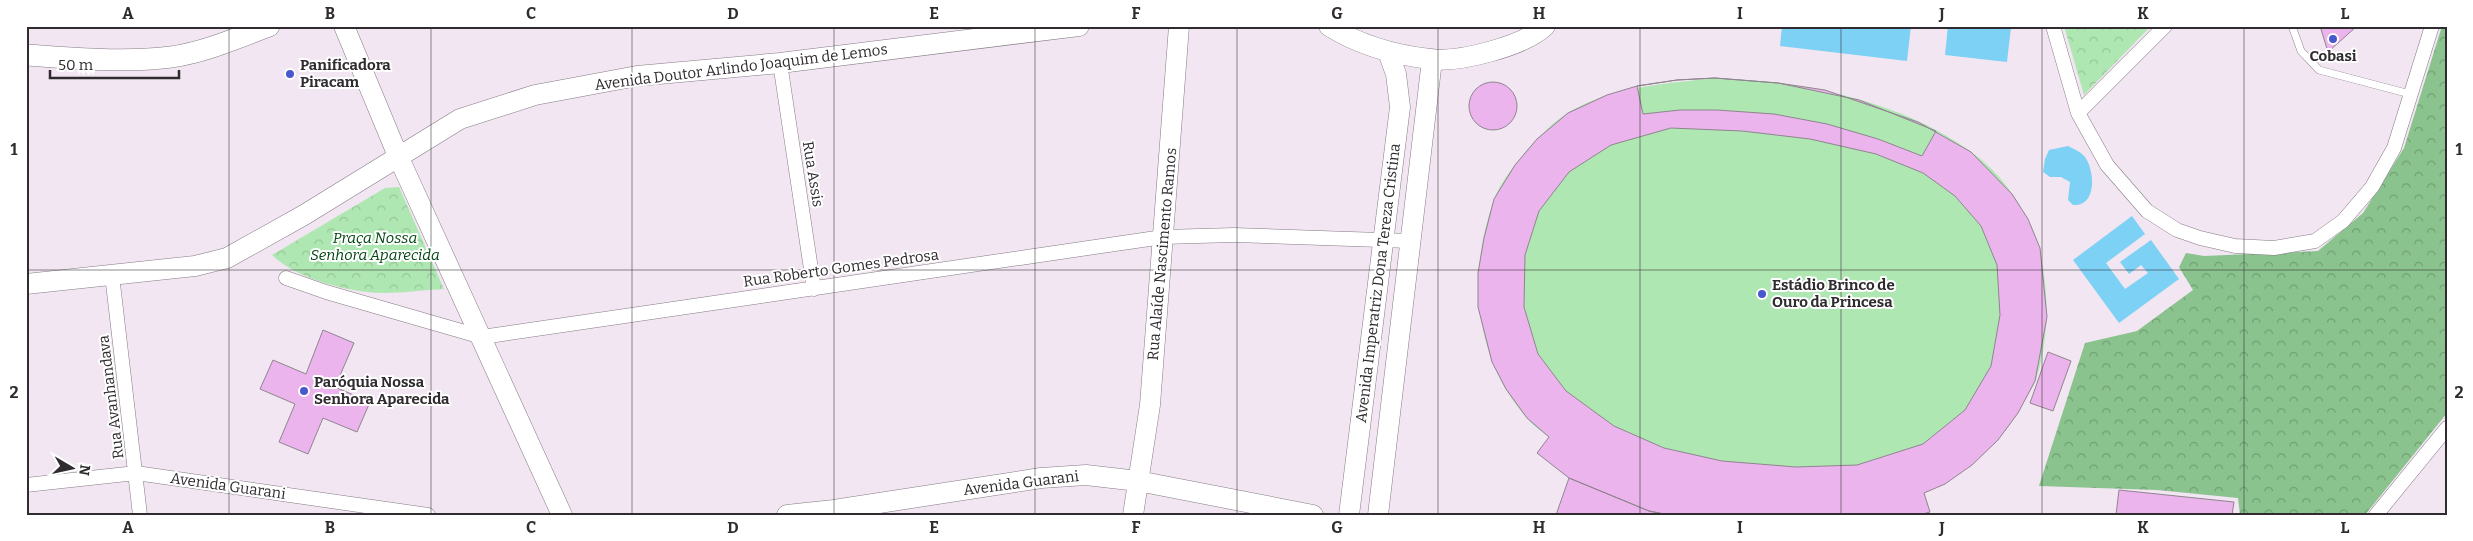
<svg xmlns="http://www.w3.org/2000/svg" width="2473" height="541" font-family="Bitter,serif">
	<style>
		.forest { fill: url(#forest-crowns) }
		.park { fill: url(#park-crowns) }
		.garden { fill: #afe7b2 }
		.water { fill: #7dd1f5 }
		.building { fill: #ebb4ec; stroke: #8f858f; fill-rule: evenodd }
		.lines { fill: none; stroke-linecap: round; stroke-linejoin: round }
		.lane-casing { stroke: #857b85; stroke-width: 8 }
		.street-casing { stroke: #857b85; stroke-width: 15 }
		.secondary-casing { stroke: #857b85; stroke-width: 21 }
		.primary-casing { stroke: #857b85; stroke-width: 22 }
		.lane { stroke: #fff; stroke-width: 7 }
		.street { stroke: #fff; stroke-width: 14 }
		.secondary { stroke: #fff; stroke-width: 20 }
		.primary { stroke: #fff; stroke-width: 21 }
		.grid { fill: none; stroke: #2f2b2f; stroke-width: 1; stroke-opacity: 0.55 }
		.poi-dot { fill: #4958cd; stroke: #fff; stroke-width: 2 }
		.labels { text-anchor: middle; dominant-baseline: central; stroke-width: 4; stroke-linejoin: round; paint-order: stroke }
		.poi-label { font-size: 15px; font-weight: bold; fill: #2f2b2f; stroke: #fff; text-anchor: start }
		.street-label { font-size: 15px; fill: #2f2b2f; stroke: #fff }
		.park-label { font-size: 15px; font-style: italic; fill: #034513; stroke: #fff }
		.neatline { fill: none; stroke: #2f2b2f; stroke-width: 2 }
		.grid-label { font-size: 16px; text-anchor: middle; font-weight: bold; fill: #2f2b2f }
	</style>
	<defs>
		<pattern id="forest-crowns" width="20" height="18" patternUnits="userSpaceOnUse" patternTransform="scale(1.25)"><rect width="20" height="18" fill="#8ac38e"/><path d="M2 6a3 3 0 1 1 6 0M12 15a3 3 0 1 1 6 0" fill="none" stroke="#719f74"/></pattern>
		<pattern id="park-crowns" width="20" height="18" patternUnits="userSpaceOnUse" patternTransform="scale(1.25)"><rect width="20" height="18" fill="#afe7b2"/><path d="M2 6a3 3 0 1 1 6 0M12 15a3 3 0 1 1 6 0" fill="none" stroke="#97c699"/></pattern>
	</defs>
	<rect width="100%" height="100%" fill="#f1e6f1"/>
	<!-- forest -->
	<path class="forest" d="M2442,26h5v387l-82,102h-125l-2,-17 -81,-8 -118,-4 46,-143 52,-12 56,-41 -14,-23 7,-14 18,3 114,-5 45,-38 41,-65z"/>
	<!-- park -->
	<path class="park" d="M2064,26h87l-67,69z
		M399,187l45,102c-25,1 -53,6 -77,3 -31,-4 -72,-15 -95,-37l113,-67z"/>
	<!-- garden -->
	<path class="garden" d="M1715,78c88,4 182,21 255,73 73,52 91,147 66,229 -3,7 -7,13 -11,20 -22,42 -57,73 -101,93l6,19 -11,3 -309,-20 -41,-17 -32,-25 12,-16c-8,-6 -17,-12 -23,-20 -52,-60 -59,-143 -32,-217 6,-18 21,-35 33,-50 12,-13 27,-29 42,-38 46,-26 95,-28 146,-34z"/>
	<!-- water -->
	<path class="water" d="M1782,26h129l-4,35 -127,-15z
		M1948,26l63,1 -4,35 -62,-7z
		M2068,146c6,3 13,6 17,11 10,14 12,50 -12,48l-5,-5 2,-18 -9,-5h-11l-7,-5 2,-13 4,-9z
		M2132,216l13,18 -39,29 19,26 23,-16 -7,-8 -12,9 -9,-12 31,-22 28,39 -60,44 -46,-63z"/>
	<!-- building -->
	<path class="building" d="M2320,26h37l-29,26z
		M1715,78l63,5 47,7 93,32 53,30 41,42 16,25 12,29 7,69 -12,64 -17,32 -20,27 -26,25 -27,19 -21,9 6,19 -11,3h-250l-20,-4 -80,-33 -32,-25 12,-16 -22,-19 -21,-29 -14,-27 -14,-55v-34l6,-35 10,-39 21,-34 22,-26 31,-26 39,-18 30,-9 40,-6zM1671,128l71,3 68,8 66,15 47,19 32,23 26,30 16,39 3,50 -9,51 -26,44 -42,34 -66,21 -61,2 -74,-6 -58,-13 -50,-22 -48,-35 -28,-37 -14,-47 1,-52 14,-44 30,-39 42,-27z
		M1715,78l63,5 81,17 77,31 -14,25 -44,-17 -51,-15 -53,-10 -57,-4h-37l-37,4 -6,-28 40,-6z
		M1469 106a24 24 0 1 1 48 0a24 24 0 1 1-48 0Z
		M323,330l31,13 -19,44 35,15 -13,30 -34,-14 -15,36 -29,-12 16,-38 -35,-15 13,-29 33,14z
		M2048,352l23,9 -18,50 -23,-8z
		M1569,478l80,33 20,4h-113z
		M2119,490l115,12 -2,13h-116z"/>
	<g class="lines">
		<defs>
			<path id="lane" d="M2292,26l9,25 18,19 91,24"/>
			<path id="street" d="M2053,26l25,87 29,52 40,46 30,19 23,8 35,8 39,2 41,-7 28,-20 29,-34 22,-39 38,-122
				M780,63l34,226
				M2078,113l87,-87
				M112,275l28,240
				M286,278l40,14 156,45 681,-100 71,-2 176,6
				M26,485l110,-12 292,42
				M2376,515l71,-87"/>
			<path id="secondary" d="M344,26l54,130 164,359
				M1329,26c30,19 66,29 101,33 29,4 94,-13 115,-33
				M26,284l169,-18 32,-8 77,-43 156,-96 75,-24 102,-19 143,-13 299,-37
				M787,515l47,-5 207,-32 45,-3 52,6 175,34
				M1133,515l17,-110 29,-379
				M1349,515l51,-408 -4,-33 -8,-22
				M1378,515l54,-455"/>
			<path id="primary" d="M26,55c48,3 97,8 145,2 34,-5 66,-19 98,-31"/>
		</defs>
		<!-- lane casing -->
		<use href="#lane" class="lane-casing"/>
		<!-- street casing -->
		<use href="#street" class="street-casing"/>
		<!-- secondary casing -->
		<use href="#secondary" class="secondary-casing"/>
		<!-- primary casing -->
		<use href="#primary" class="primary-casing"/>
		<!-- lane -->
		<use href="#lane" class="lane"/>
		<!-- street -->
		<use href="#street" class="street"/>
		<!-- secondary -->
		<use href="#secondary" class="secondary"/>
		<!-- primary -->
		<use href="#primary" class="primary"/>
	</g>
	<!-- grid -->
	<path class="grid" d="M229,26v489M431,26v489M632,26v489M834,26v489M1035,26v489M1237,26v489M1438,26v489M1640,26v489M1841,26v489M2042,26v489M2244,26v489M26,270h2421"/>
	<!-- markers -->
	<g class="poi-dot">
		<circle cx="2333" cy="39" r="5"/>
		<circle cx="290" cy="74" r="5"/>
		<circle cx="1762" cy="294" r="5"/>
		<circle cx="304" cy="391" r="5"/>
	</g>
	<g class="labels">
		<!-- poi labels -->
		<g class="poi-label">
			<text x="2333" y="56" text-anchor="middle">Cobasi</text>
			<text x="300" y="65">Panificadora<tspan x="300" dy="17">Piracam</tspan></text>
			<text x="1772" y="285">Estádio Brinco de<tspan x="1772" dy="17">Ouro da Princesa</tspan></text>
			<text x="314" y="382">Paróquia Nossa<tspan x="314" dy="17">Senhora Aparecida</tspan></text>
		</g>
		<!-- street labels -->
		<g class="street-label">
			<text transform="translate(741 67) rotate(-7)">Avenida Doutor Arlindo Joaquim de Lemos</text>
			<text transform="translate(813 174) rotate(81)">Rua Assis</text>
			<text transform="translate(1162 254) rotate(-85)">Rua Alaíde Nascimento Ramos</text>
			<text transform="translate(841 268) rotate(-8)">Rua Roberto Gomes Pedrosa</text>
			<text transform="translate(1378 283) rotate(-83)">Avenida Imperatriz Dona Tereza Cristina</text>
			<text transform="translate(111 397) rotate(-97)">Rua Avanhandava</text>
			<text transform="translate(1021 483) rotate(-7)">Avenida Guarani</text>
			<text transform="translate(228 486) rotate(8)">Avenida Guarani</text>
		</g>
		<!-- park labels -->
		<g class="park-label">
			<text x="375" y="238">Praça Nossa<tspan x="375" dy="17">Senhora Aparecida</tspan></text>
		</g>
	</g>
	<!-- border -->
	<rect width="2473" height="541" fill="none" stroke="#ffffff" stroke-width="55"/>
	<!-- north arrow -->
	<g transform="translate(72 468) rotate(99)" stroke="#ffffff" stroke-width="4" paint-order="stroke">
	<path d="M0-4L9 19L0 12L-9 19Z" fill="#2f2b2f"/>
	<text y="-8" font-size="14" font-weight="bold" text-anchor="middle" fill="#2f2b2f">N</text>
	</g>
	<!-- scale -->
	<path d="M50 70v8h129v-8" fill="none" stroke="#2f2b2f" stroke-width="2.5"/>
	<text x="58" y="70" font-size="15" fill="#2f2b2f" stroke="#ffffff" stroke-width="4" paint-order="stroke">50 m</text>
	<rect x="28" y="28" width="2418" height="486" class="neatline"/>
	<g class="grid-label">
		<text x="128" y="19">A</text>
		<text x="330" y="19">B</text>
		<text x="531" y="19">C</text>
		<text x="733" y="19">D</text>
		<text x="934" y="19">E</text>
		<text x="1136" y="19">F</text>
		<text x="1337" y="19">G</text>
		<text x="1539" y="19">H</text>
		<text x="1740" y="19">I</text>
		<text x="1942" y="19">J</text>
		<text x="2143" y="19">K</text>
		<text x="2345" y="19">L</text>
		<text x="14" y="155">1</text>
		<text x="2459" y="155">1</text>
		<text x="14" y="398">2</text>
		<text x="2459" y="398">2</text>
		<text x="128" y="533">A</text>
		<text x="330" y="533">B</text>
		<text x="531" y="533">C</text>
		<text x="733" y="533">D</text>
		<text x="934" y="533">E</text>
		<text x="1136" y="533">F</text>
		<text x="1337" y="533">G</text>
		<text x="1539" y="533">H</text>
		<text x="1740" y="533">I</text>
		<text x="1942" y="533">J</text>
		<text x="2143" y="533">K</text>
		<text x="2345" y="533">L</text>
	</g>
</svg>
